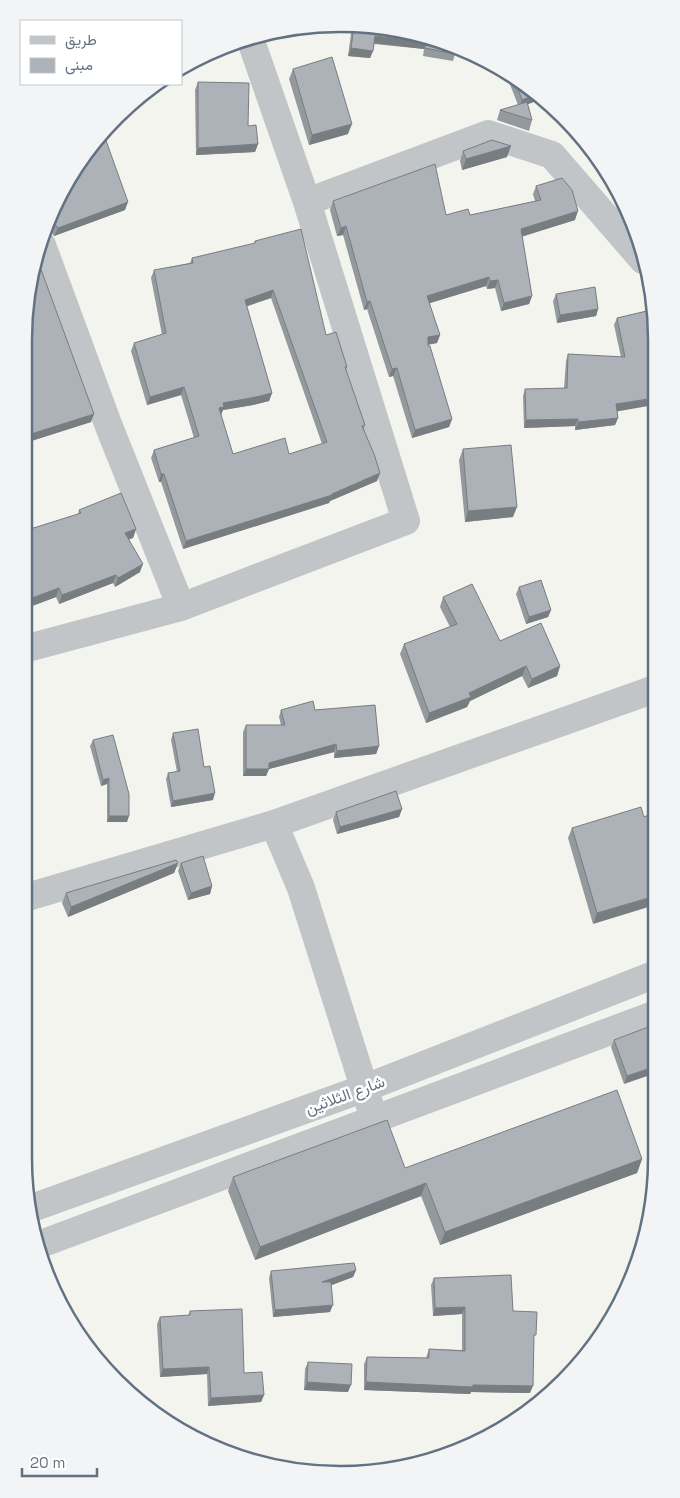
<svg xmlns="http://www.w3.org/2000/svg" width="680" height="1498" font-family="'Space Grotesk',Vazirmatn,sans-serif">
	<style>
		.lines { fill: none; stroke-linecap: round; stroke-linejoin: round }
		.minor { stroke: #c1c5c8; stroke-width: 28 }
		.wall { fill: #94999e; fill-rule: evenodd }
		.shaded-wall { fill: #787d81 }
		.building { fill: #acb2b8; stroke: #787d81; fill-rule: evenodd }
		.labels { text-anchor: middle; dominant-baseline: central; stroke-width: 5; stroke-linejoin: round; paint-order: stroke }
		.street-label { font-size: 16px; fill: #627282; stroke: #fff }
		.rim { fill: none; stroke: #627282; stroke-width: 2.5 }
	</style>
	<rect width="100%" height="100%" fill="#f4f4ef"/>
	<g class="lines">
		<!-- minor -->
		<path class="minor" d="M251,41l56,161 181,-68 64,21 91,105
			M181,607l225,-86 -99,-319
			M24,649l157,-42 -73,-183 -66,-179
			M274,824l27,64 69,218
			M24,898l250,-74 381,-135
			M32,1208l333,-120 291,-114
			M38,1245l618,-231"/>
	</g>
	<!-- wall -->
	<path class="wall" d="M352,26l104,21 -1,7 -2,7 -30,-5 1,-7 -50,-5 -1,7 -3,7 -22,-2z
		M293,69l55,65 -39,11 -20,-66z
		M506,74l26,15 10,10 -14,5 4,16 -3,11 -32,-11 3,-10 18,-5z
		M198,82l50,44 10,18 -3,8 -59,3 -1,-65z
		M463,151l44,6 -45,13 -2,-9z
		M536,186l39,34 -53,16 10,60 -3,8 -28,7 -6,-23 -8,1 -1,-3 -57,17 11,32 -3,8 -9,2 24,74 -3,8 -37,11 -19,-62 -4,1 -22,-68 -3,1 -21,-75 -6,1 -7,-26 3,-9 113,14h24l65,-14 -2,-7z
		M125,210l-71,26 -2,-3 -6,-3 2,-11z
		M255,241l71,94 21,32 -1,3 19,55 -1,5 13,51 -47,20 -1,2 -146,46 -22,-67h-2l-8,-24 3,-8 40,-12 -13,-43 -34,10 -16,-54 3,-8 28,-8 -11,-57 3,-8 36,-7 2,-5 62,-14zM271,298l51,146 -33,10h-56l-12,-39 2,-5 30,-5 16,-4 3,-8 -26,-87z
		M556,294l42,15 -2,7 -39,7 -4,-22z
		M651,310l-34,101 1,7 -3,7 -40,5v-4l-51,2 -1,-32 2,-7 39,-1 2,-27 2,-7 53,3 -7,-32 3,-7z
		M24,340l67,82 -66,21 -1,-4z
		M463,449l50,68 -48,5 -6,-62z
		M79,510l57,19 -3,9 -4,1 11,33 -25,15 -2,-4 -54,21 -3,-7 -32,12v-78l54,-17z
		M519,587l32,23 -3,7 -22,7 -10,-30z
		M443,597l57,44 60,25 -3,10 -29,12 -6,-12 -52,25 -3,6 -41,16 -26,-69 4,-10 46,-17 -10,-20z
		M281,710h34l64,36 -3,8 -42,4v-6l-65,17 -3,7h-23v-44l3,-7h35l-2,-8z
		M173,733l31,34 9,33 -42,7 -5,-28 2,-6 9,-1 -6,-32z
		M93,740l36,54 -2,28h-20v-38l-6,2 -11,-40z
		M402,809l-3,8 -62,17 -4,-14 3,-8z
		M644,817l-51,107 -25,-86 4,-10z
		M178,863l-4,10 -106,44 -6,-14 4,-10z
		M181,863l31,23 -2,8 -22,6 -10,-29z
		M614,1040h42l-32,44 -13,-37z
		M642,1159l-5,14 -197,72 -19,-49 -166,64 -27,-69 5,-14 172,-9z
		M356,1270l-3,7 -22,8 -1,27 -57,5 -4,-39 2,-7z
		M434,1278l79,33 21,31 -4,51 -59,-1 -1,2 -106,-4v-26l3,-7 59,1 3,-9 33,1v-36l-29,2 -2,-31z
		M190,1311l54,62 20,22 -3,7 -53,4 -1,-32 -47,3 -3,-53 3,-7 28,-1z
		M308,1362l40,30 -44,-2 1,-21z"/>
	<!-- shaded-wall -->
	<path class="shaded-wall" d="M375,36l51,6 -2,7 -52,-6z
		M351,48l22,3 -3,7 -22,-2z
		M537,94l5,5 -22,8 2,-7z
		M352,124l-4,10 -39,11 3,-10z
		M258,144l-3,8 -59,3 2,-7z
		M511,146l-4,11 -45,13 4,-11z
		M128,202l-3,8 -71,26 4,-8z
		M578,211l-3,9 -57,18 3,-9z
		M346,226l-3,9 -6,1 4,-8z
		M489,277l-3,9 -62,19 3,-9z
		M498,280l-3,8 -8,1 3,-8z
		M273,290l-2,8 -29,10 3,-8z
		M532,296l-3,8 -28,7 3,-8z
		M370,301l-3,8 -3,1 3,-8z
		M598,309l-2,7 -39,7 3,-8z
		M440,335l-3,8 -12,2 3,-8z
		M397,368l-4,8 -4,1 3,-8z
		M184,387l-3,8 -34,10 3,-8z
		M272,393l-3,8 -16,4 -30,5 -2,5 -2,-7 4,-5z
		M654,398v7l-40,7 2,-8z
		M94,414l-3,8 -66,21 3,-8z
		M618,418l-3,7 -40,5 3,-8z
		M452,419l-3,8 -37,11 3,-8z
		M578,419l-3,7 -51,2 2,-8z
		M380,473l-3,8 -47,20 -1,2 -146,46 3,-8 146,-47z
		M161,474h3l-3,8h-2z
		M517,507l-4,10 -48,5 3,-11z
		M136,529l-3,9 -11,4 3,-9z
		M143,564l-3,8 -25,15 3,-9z
		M116,575l-3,8 -54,21 3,-9z
		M59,588l-3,9 -32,12v-8z
		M551,610l-3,7 -22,7 3,-7z
		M526,666l-4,10 -52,25 -3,6 -41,16 3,-10 40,-20z
		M560,666l-3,10 -29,12 4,-9z
		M336,744l-2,8 -65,17 -3,7h-23l3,-7z
		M379,746l-3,8 -42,4 3,-7z
		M109,778l-2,6 -6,2 2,-6z
		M215,793l-2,7 -42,7 2,-6z
		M402,809l-3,8 -62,17 3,-7z
		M109,816h20l-2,6h-20z
		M178,863l-4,10 -106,44 3,-10z
		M212,886l-2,8 -22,6 3,-7z
		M655,896v9l-62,19 4,-11z
		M656,1066v7l-32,11 3,-8z
		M642,1159l-5,14 -197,72 5,-13z
		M426,1183l-5,13 -166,64 5,-13z
		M356,1270l-3,7 -34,13 3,-8z
		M333,1305l-3,7 -57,5 2,-7z
		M465,1307l-3,7 -29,2 2,-8z
		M209,1367l-2,7 -47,3 3,-8z
		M307,1382l44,3 -3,7 -44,-2z
		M366,1382l167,4 -3,7 -59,-1 -1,2 -106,-4z
		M264,1395l-3,7 -53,4 3,-8z"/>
	<!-- building -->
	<path class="building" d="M354,27l102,20 -1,7 -30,-6 1,-6 -51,-6 -2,15 -22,-3z
		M332,57l20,67 -40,11 -19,-66z
		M514,78l18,11 5,5 -15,6z
		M198,82l51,1 -1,43 8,-1 2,19 -60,4z
		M527,102l5,18 -32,-10z
		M104,135l24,67 -70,26 -3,-4 -8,-3 1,-2z
		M492,140l19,6 -45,13 -3,-8z
		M435,164l11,51 22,-6 2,6 71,-15 -5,-14 26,-8 10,12 6,21 -57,18 11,67 -28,7 -6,-23 -8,1 -1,-4 -62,19 13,39 -12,2v9h2l22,73 -37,11 -18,-62 -5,1 -22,-68 -3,1 -21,-76 -5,2 -8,-27z
		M301,229l25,106 10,-3 11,35h-2l20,58 -3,1 12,28 6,19 -48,21v1l-146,46 -22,-67h-3l-7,-24 45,-14 -15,-49 -34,10 -16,-54 32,-10 -12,-63 39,-7 -1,-5 63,-15v-2zM273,290l54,152 -38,12 -4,-16 -52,16 -14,-46 5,-1 -1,-4 33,-6 16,-4 -27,-93z
		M39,264l55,150 -66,21 -4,-14v-81z
		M595,287l3,22 -38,6 -4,-21z
		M651,310l3,12v76l-38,6 2,14 -40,4v-3l-52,1 -1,-31 42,-1 1,-34 57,3 -8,-39z
		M511,445l6,62 -49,4 -5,-62z
		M121,493l15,36 -11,4 18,31 -25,14 -2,-3 -54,20 -3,-7 -35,13v-70l57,-18 -2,-3z
		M541,580l10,30 -22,7 -10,-30z
		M472,584l28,57 41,-18 19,43 -28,13 -6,-13 -57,27 2,4 -42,16 -25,-69 53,-20 -14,-27z
		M313,701l2,9 60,-5 4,41 -42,5 -1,-7 -67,19v6h-23v-44h39l-4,-15z
		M198,729l6,38 6,-1 5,27 -42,8 -5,-28 12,-2 -7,-38z
		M113,735l16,59v22h-20v-38l-6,2 -10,-40z
		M396,791l6,18 -62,18 -4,-15z
		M641,807l3,10 11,-5v84l-58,17 -25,-85z
		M203,856l9,30 -21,7 -10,-30z
		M176,860l2,3 -107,44 -5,-14z
		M651,1026l5,14v26l-29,10 -13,-36z
		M617,1090l25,69 -197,73 -19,-49 -166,64 -27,-70 154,-57 18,48z
		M354,1263l2,7 -34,12h9l2,23 -58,5 -4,-39z
		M511,1275l2,36 24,1 -1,23h-2l-1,51 -60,-1 -1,2 -106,-5 1,-25 62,1v-9l36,2v-44l-30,1 -1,-30z
		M242,1309l2,64 18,-1 2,23 -53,3 -2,-31 -46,2 -3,-52 30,-2v-4z
		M308,1362l44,2 -1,21 -44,-3z"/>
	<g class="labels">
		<!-- street labels -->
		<g class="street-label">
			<text transform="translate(345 1095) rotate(-20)">شارع الثلاثين</text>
		</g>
	</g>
	<!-- crop -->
	<path d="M0 0H680V1498H0ZM340 32H340A308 308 0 0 1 648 340V1158A308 308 0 0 1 340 1466H340A308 308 0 0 1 32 1158V340A308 308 0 0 1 340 32Z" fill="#f2f4f5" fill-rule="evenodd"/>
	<path class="rim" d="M340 32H340A308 308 0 0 1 648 340V1158A308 308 0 0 1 340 1466H340A308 308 0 0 1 32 1158V340A308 308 0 0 1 340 32Z"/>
	<!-- legend -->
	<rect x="20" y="20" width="162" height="65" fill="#ffffff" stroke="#c0c7cd"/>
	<rect x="30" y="36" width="25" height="8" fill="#c1c5c8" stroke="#c0c7cd"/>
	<text x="65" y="45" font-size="15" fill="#627282">طريق</text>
	<rect x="30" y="58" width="25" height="15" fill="#acb2b8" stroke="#c0c7cd"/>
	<text x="65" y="70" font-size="15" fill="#627282">مبنى</text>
	<!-- scale -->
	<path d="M22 1468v8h75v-8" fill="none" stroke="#627282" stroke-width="2.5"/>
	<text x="30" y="1468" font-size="15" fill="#627282" stroke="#ffffff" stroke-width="4" paint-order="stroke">20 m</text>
</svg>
